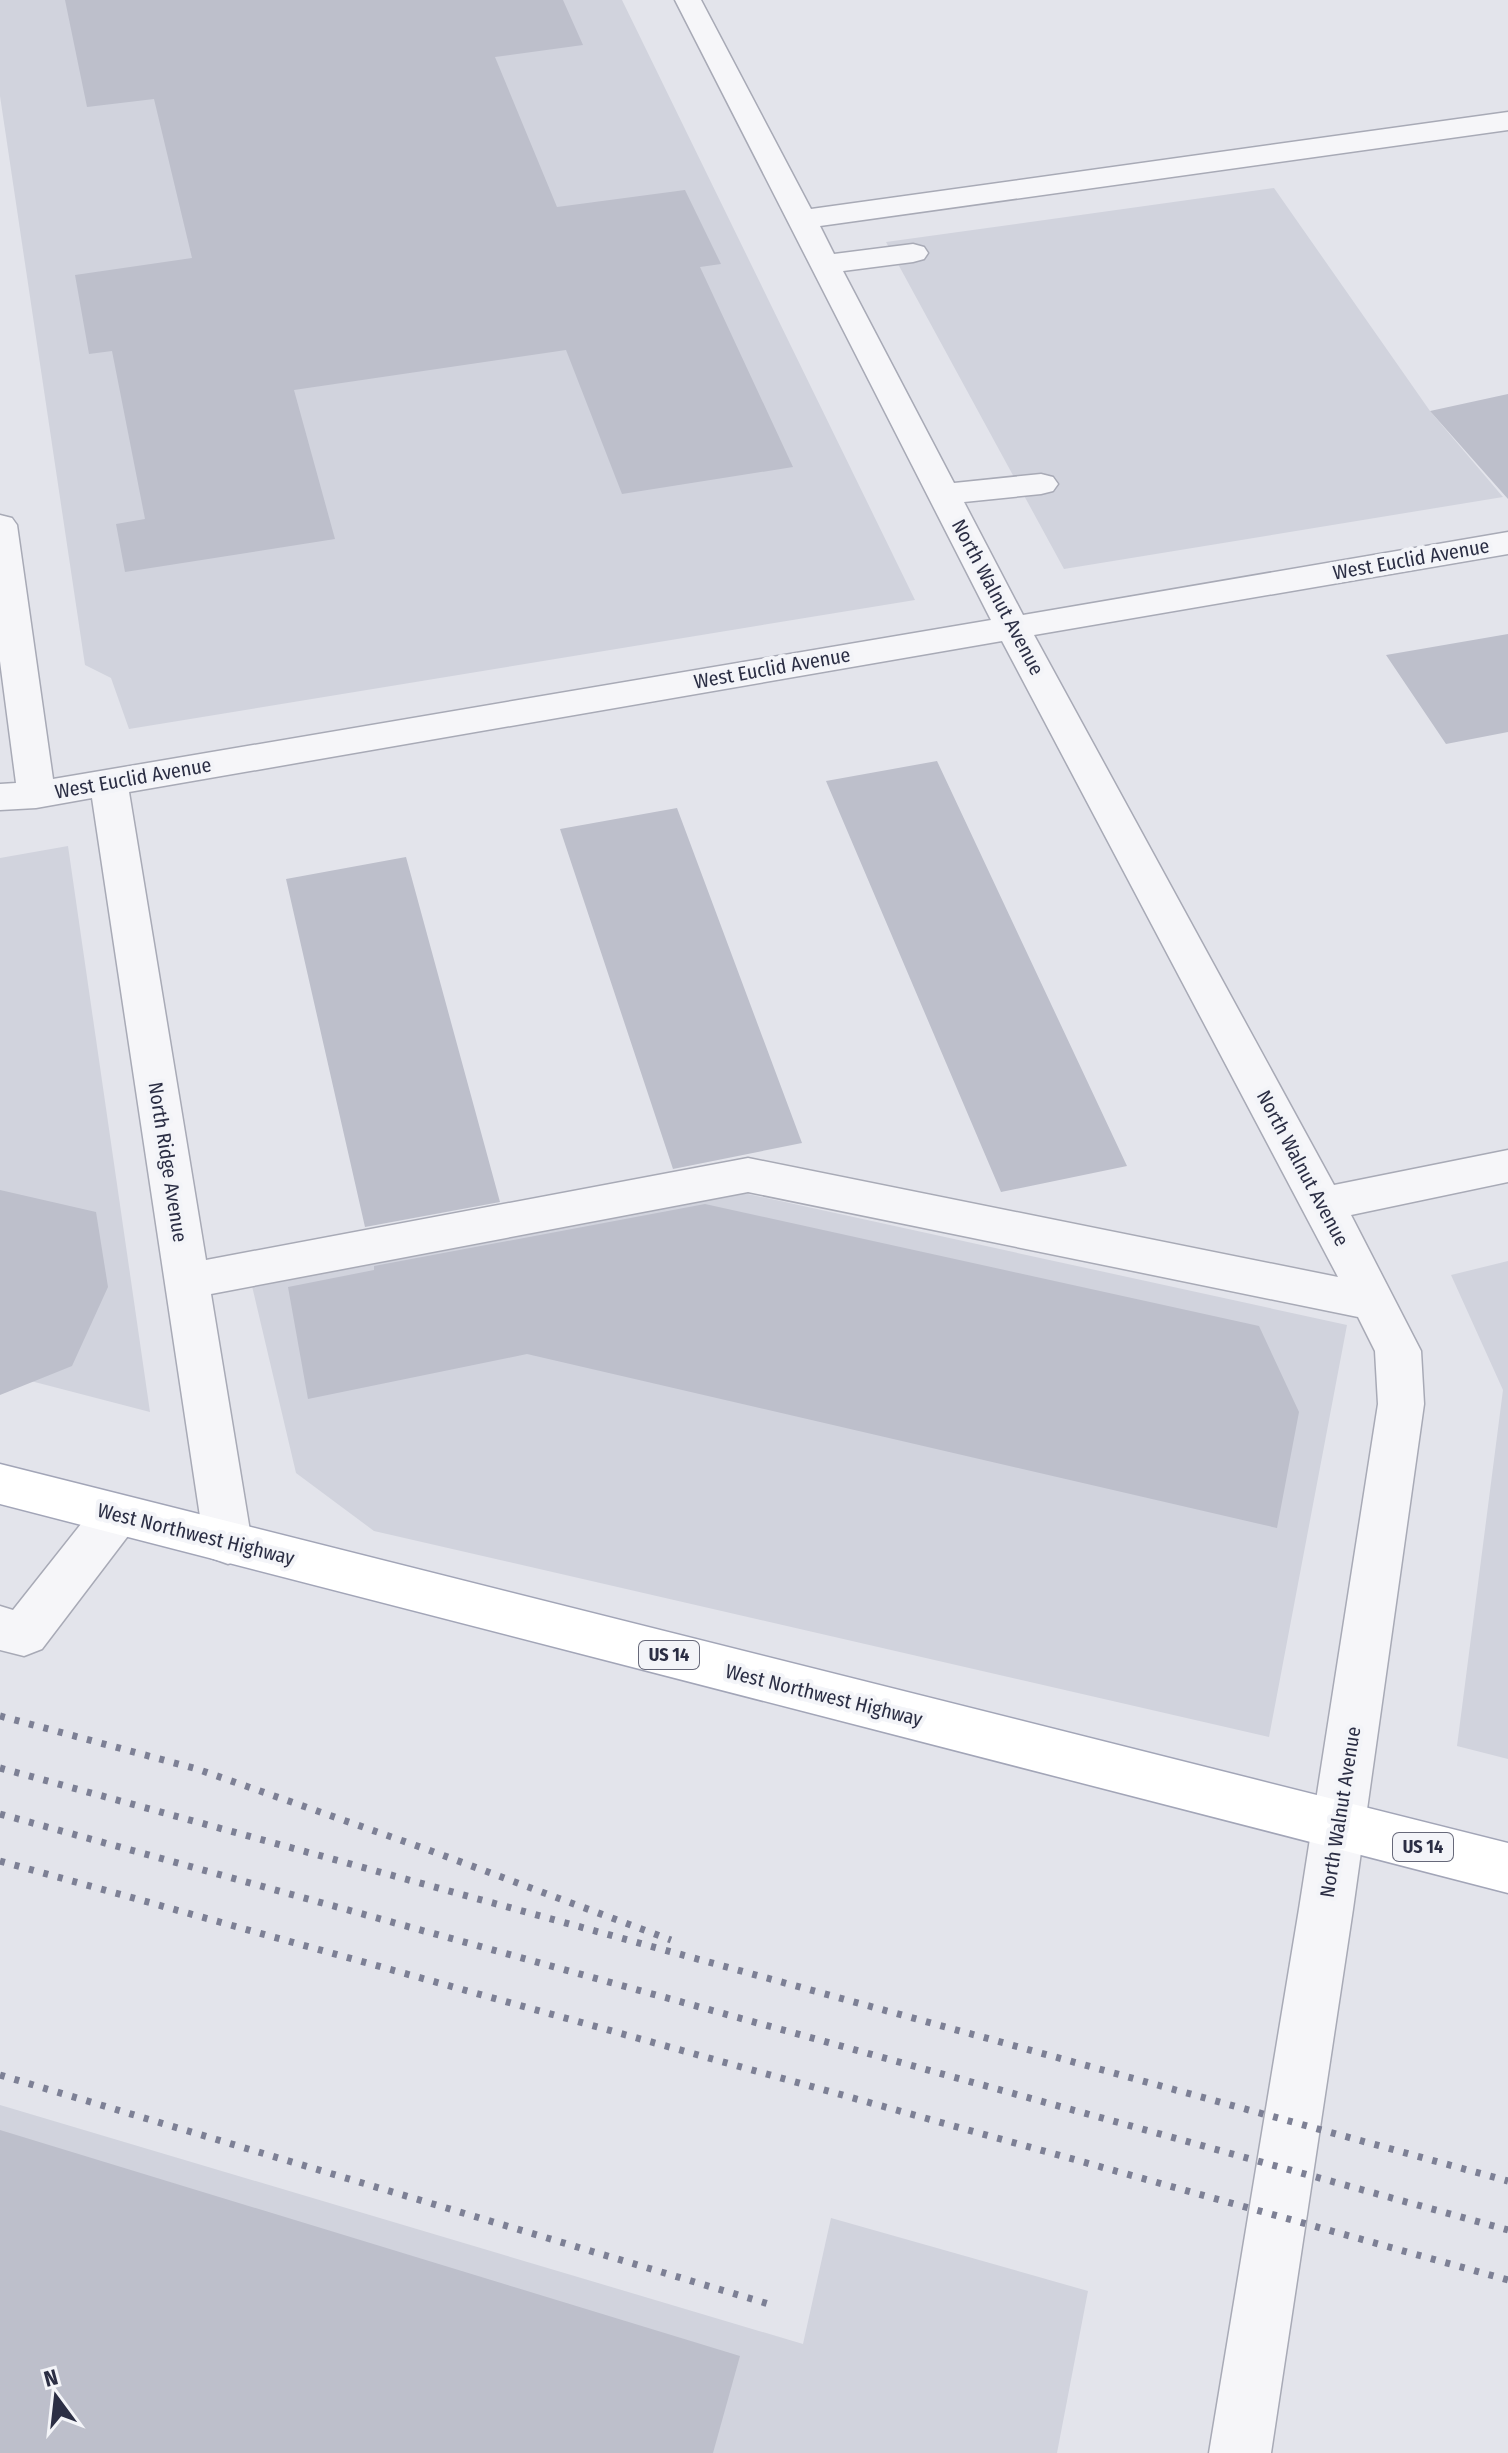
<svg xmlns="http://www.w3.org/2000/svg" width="1508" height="2453" font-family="'Fira Sans Condensed',sans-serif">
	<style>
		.built { fill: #d1d3dd }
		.building { fill: #bdbfcb }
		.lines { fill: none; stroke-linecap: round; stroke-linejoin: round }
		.minor-casing { stroke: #a8aab6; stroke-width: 3 }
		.major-casing { stroke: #a2a5b7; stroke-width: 3 }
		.minor { fill: #f6f6f9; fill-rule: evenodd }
		.major { fill: #fff; fill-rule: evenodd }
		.rail { stroke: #7d8095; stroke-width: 7; stroke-dasharray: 5 10; stroke-linecap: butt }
		.labels { text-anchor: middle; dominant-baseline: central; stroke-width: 8; stroke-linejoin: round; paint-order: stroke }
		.shield { fill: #f3f4f8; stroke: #67697a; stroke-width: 2 }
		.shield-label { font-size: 18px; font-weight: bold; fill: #2b2e44 }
		.street-label { font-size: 20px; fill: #2b2e44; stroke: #f3f4f8 }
	</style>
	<rect width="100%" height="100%" fill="#e3e4eb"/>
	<!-- built -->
	<path class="built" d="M0,0h622l293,600 -786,129 -18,-51 -26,-13 -85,-569z
		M1274,188l156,223 73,86 -439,72 -178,-327z
		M68,846l82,566 -150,-39v-515z
		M734,1191l613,134 -78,412 -895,-206 -78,-58 -44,-187z
		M1508,1261v498l-51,-13 46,-356 -52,-115z
		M0,2105l803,239 28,-126 257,73 -31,162h-1057z"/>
	<!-- building -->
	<path class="building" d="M65,0h498l20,45 -88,12 62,150 128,-17 36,74 -21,3 93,200 -171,27 -56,-144 -272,40 41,149 -210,33 -9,-48 29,-5 -33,-168 -23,3 -14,-79 117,-17 -38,-159 -67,8z
		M1508,394v105l-78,-88z
		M1508,634v98l-62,12 -60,-89z
		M937,761l190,405 -126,26 -175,-411z
		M677,808l125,335 -129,26 -113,-340z
		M406,857l94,345 -135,25 -79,-348z
		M0,1190l96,22 12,75 -36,79 -72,29z
		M705,1204l554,122 40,86 -22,116 -750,-174 -219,45 -20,-112 86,-17v-4z
		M0,2130l740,226 -27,97h-713z"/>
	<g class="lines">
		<defs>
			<path id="minor" d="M675,0h26l110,209 697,-97v18l-688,96 14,28 79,-10 11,3 4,6 -4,6 -11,3 -70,9 111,212 87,-9 12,3 5,7 -5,7 -12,3 -77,8 59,113 485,-83v22l-474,81 300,550 174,-35v32l-157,33 70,136 3,53 -71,505 -82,544h-62l90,-544 79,-505 -3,-53 -17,-34 -610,-125 -537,102 41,249 -7,15 -17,6 -17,-6 -7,-15 -112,-745 -56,10 -36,2v-26l16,-1 -16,-122v-146l12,3 5,7 36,254 938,-159zM1002,641l336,636 -590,-119 -542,102 -77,-468z
				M117,1494l17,6 7,14 -7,14 -92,121 -18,7 -24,-6v-44l13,4 87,-110z"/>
			<path id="major" d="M0,1464l1508,379v50l-1508,-389z"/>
		</defs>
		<!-- minor casing -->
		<use href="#minor" class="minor-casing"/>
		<!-- major casing -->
		<use href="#major" class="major-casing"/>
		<!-- minor -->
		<use href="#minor" class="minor"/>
		<!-- major -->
		<use href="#major" class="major"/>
		<!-- rail -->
		<path class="rail" d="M0,1716l197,53 229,80 245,91
			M0,1768l1508,413
			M0,1814l1508,416
			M0,1861l1508,419
			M0,2075l772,230"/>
	</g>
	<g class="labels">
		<!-- shield labels -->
		<g class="shield">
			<rect x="639" y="1641" width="60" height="28" rx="6"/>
			<rect x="1393" y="1833" width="60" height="28" rx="6"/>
		</g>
		<g class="shield-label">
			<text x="669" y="1655">US 14</text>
			<text x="1423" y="1847">US 14</text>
		</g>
		<!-- street labels -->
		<g class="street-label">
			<text transform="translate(1411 559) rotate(-10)">West Euclid Avenue</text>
			<text transform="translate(998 597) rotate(62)">North Walnut Avenue</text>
			<text transform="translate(772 668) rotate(-10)">West Euclid Avenue</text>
			<text transform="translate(133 778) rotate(-10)">West Euclid Avenue</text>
			<text transform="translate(168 1162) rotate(81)">North Ridge Avenue</text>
			<text transform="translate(1303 1168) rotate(62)">North Walnut Avenue</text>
			<text transform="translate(196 1534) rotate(14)">West Northwest Highway</text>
			<text transform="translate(824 1695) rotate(14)">West Northwest Highway</text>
			<text transform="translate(1340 1812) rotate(-81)">North Walnut Avenue</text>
		</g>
	</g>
	<!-- north arrow -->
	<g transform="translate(56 2397) rotate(345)" stroke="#f3f4f8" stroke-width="6" paint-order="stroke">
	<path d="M0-6L14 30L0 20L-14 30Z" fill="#2b2e44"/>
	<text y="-12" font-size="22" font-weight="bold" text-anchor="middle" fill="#2b2e44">N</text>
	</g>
</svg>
